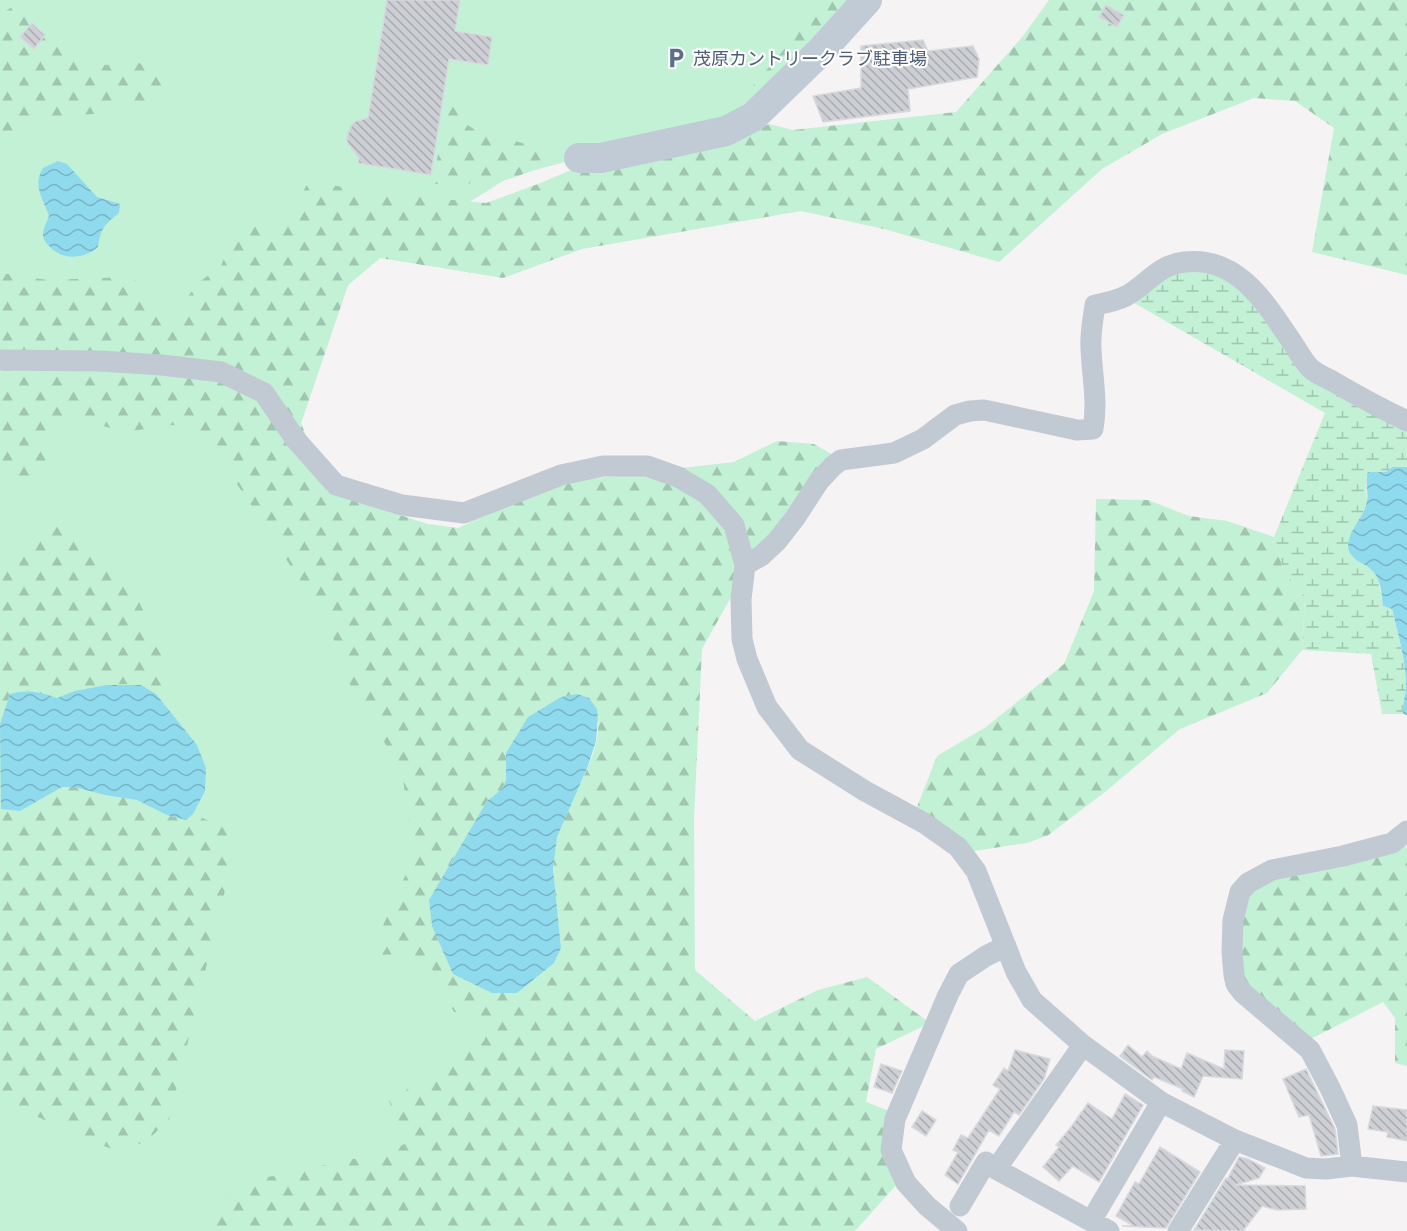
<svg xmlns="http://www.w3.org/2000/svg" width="1407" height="1231" font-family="Quicksand,'Noto Sans JP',sans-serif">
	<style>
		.green { fill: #c3f1d5 }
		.forest { fill: url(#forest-firs); fill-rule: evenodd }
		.wetland { fill: url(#wetland-marsh) }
		.water { fill: url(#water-waves) }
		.building { fill: url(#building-back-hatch); stroke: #d7d9de; stroke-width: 1.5 }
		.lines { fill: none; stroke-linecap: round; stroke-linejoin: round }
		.street { stroke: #c1cad2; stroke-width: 21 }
		.secondary { stroke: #c1cbd6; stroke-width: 30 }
		.labels { text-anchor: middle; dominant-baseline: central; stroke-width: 4.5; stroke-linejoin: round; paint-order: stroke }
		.service-label { font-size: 18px; fill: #4e5e75; stroke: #fff; text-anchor: start }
	</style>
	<defs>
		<pattern id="forest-firs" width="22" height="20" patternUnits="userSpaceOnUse" patternTransform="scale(1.5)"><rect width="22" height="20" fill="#c3f1d5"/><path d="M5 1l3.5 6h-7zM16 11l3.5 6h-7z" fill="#a0c6b0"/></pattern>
		<pattern id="wetland-marsh" width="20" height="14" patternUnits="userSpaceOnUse" patternTransform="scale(1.5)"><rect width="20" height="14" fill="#c3f1d5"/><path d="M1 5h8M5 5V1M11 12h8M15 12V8" fill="none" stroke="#a0c6b0"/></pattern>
		<pattern id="water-waves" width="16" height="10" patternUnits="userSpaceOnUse" patternTransform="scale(1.5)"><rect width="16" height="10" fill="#90daee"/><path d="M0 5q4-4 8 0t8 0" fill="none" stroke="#78b4c4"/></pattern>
		<pattern id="building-back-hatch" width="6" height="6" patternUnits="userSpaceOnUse" patternTransform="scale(1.5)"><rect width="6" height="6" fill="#cdcfd5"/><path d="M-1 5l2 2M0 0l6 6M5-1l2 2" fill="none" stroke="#a8abb0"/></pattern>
	</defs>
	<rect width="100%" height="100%" fill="#f5f3f3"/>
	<!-- green -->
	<path class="green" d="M0,0h845l-117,119 -193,51 -32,11 -123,77 -32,27 -47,138 26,69 245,474 -214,265h-358z"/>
	<!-- forest -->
	<path class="forest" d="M22,0h6l25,35 19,21 34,9 29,-5 29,20 -10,21 -27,4 -34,9 -49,3 -44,19v-121z
		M826,0h25l-93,101 -29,13z
		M1049,0h358v275l-95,-23 22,-124 -39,-27 -41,-3 -92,36 -60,35 -103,93 -115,-33 -83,-18 -219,38 -79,29 -123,-20 -32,27 -47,138 26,69 101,32 30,4 103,-46 173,-20 43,-21 37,3 21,12 -80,98 -53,95 -8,169 1,152 60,51 63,-31 49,-13 63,46 -54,26 -10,53 26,10 6,71 -43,48h-644l20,-46 155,-33 21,-9 -18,-42 96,-61 -13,-26 -18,-2 -24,-47 -21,-11 -39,1 43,-97 -11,-88 -48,-75 -26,-71 -82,-127 -47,-66 -26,-6 -49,7 -48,-14 -17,11 -11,22 -6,22 -20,24 -22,-36v-188l48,7 79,-3 19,8 4,19 5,10 19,1 24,-32 23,-17 15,-38 48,-3 25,-44 67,12 110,10 52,-19 40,-17 143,-21 48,-22 24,6 163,-18 67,-76zM597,709c9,45 -28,86 -40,127 -9,33 1,78 4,112l-108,26 -21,-48 -3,-26 58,-99 16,-13 3,-9v-26z
		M448,106l13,3 5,15 11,7 80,21v3c-39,31 -79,28 -125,29z
		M1096,499l52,1 41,16 38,5 47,16 9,32 22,30 -3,51 -35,43 -87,36 -75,63 -58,44 -20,7 -59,9 -53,-40 22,-56 49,-29 78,-63 30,-73z
		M67,519l67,72 26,56 5,37 -9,10c-5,-3 -11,-8 -17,-9 -25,-4 -58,4 -82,13 -16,-6 -30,-9 -47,-4l-10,30v-158l49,-42z
		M62,787h12l31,8 32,5 30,15 19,5 7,-6 35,15 -1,53 -58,237 -23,23 -32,8 -46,-19 -47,-22 -21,-19v-282l1,1z
		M1402,840l5,9v217l-12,-3v-45l-12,-16 -78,40 -66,-64 5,-86 13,-12z"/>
	<!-- wetland -->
	<path class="wetland" d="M1174,267l60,10 72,94 101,55v41h-15l-6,5 -20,4 1,28 -18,36v10l8,10 15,9 6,8 5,29 9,3c6,25 14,51 14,77 0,10 -4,18 -3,28h-21l-11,-60 -69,-4 3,-51 -22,-30 -9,-32 51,-124 -196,-113z"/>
	<!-- water -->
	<path class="water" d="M58,161l9,3 30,33 23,7 -1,9c-15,12 -18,15 -21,34 -14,12 -35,14 -48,0 -3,-3 -7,-7 -7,-13 0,-5 4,-13 6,-18 -6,-17 -17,-31 -6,-48z
		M1392,467h15v248l-4,-1c-1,-10 3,-18 3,-28 0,-26 -8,-52 -14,-77l-9,-3c-2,-17 -2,-32 -18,-41 -6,-3 -11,-6 -15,-12 -8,-15 12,-33 16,-48 4,-10 -2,-22 2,-33h18z
		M106,685h35l15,9 41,51 9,23 -1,23 -12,23 -7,6 -19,-5 -30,-15 -32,-5 -31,-8h-12l-42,24 -19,-2 -1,-85 10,-30c17,-5 31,-2 47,4l18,-7z
		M577,694l12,4 8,11 1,9 -2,23 -8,25 -31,71 -4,32 8,79 -7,15 -37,30h-25l-39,-19 -21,-48 -3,-26 58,-99 16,-13 3,-9v-26l22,-36 33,-20z"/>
	<!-- building -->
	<path class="building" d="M387,0h73l-5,31 37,6 -4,28 -39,-6 -18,116 -73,-12 1,-5 -12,-16v-6l5,-12 4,-3 12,-3z
		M1106,5l18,10 -7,12 -18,-10z
		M32,23l13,12 -11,14 -14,-12z
		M923,40l5,11 45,-5 6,13 -2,18 -69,12 2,22 -87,11 -10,-26 48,-8v-42z
		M1128,1045l14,12 5,-6 5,5 29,13 6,-16 37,16 1,-19 19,1 -2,28 -39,-3 -9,21 -12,-6 1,-2 -29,-12 -2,3 -32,-24z
		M1015,1050l35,9 -6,20 -25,36 -5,-3 -15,24 -10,-6 -31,54 -13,-9 13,-23 -5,-2 8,-15 7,3 32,-49 -7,-4 11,-17 4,3z
		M881,1064l21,7 -10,22 -18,-6z
		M1306,1069l29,60 3,25 -17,2 -12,-41 -10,2 -16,-38z
		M1125,1094l18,11 -44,77 -26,-16 -14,15 -16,-14 16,-20 -3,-2 15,-18 17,-24 24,16z
		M1373,1106l34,4v31l-20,-4 1,-5 -20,-3z
		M922,1111l14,9 -10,16 -14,-9z
		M1160,1147l40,25 -34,56 -44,-2h12l-18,-10 19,-34 4,2z
		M1239,1157l9,2 17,9 -6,10 -24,7 70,1 1,23 -29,1 -15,-4 -19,25 -49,-1 32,-52 1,2z"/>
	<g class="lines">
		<!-- street -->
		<path class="street" d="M0,360l100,1 62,4 59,7 43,21 32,47 40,45 66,20 62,8 97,-38 42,-9h44l31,11 29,17 27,31 11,40 -4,34 1,40 5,20 20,48 33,43 65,41 59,32 34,24 18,24 40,101 16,28 51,45 78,57 74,38 71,28 20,1 26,-3 55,6
			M745,565l16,-9 16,-15 18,-23 24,-37 14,-15 8,-6 53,-7 29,-14 32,-24 15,-4 14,-1 93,20 16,-1c5,-29 -1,-52 -2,-81 -1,-14 2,-29 4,-43 11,-2 21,-4 31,-9 22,-12 31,-31 59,-34 55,-6 82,44 109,83 5,8 10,17 16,23 6,6 17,10 24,14 24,14 48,27 73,39
			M1083,1045l-87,124 113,62
			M1352,1166l-5,-41 -17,-37 -20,-38 -67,-57 -7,-9 -2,-9 -2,-23 1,-32 7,-28 8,-9 24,-13 71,-14 49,-13 15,-12
			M960,1206l26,-44 10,7
			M1097,1211l64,-109
			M957,1231l-30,-25 -21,-23 -15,-33 4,-31 53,-124 11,-21 27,-18 20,-10
			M1178,1231l57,-91"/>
		<!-- secondary -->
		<path class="secondary" d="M579,158h22l125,-27 27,-14 67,-65 47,-52"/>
	</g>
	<!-- icons -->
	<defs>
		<symbol id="parking-bare" viewBox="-9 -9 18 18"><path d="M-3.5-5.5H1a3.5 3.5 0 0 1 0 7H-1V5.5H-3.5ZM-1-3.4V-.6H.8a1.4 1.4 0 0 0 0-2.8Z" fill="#5c6f8a" stroke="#fff" stroke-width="2.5" paint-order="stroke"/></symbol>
	</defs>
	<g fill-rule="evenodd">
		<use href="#parking-bare" x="661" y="43" width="30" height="30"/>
	</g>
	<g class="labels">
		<!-- service labels -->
		<g class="service-label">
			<text x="693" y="58">茂原カントリークラブ駐車場</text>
		</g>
	</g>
</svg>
